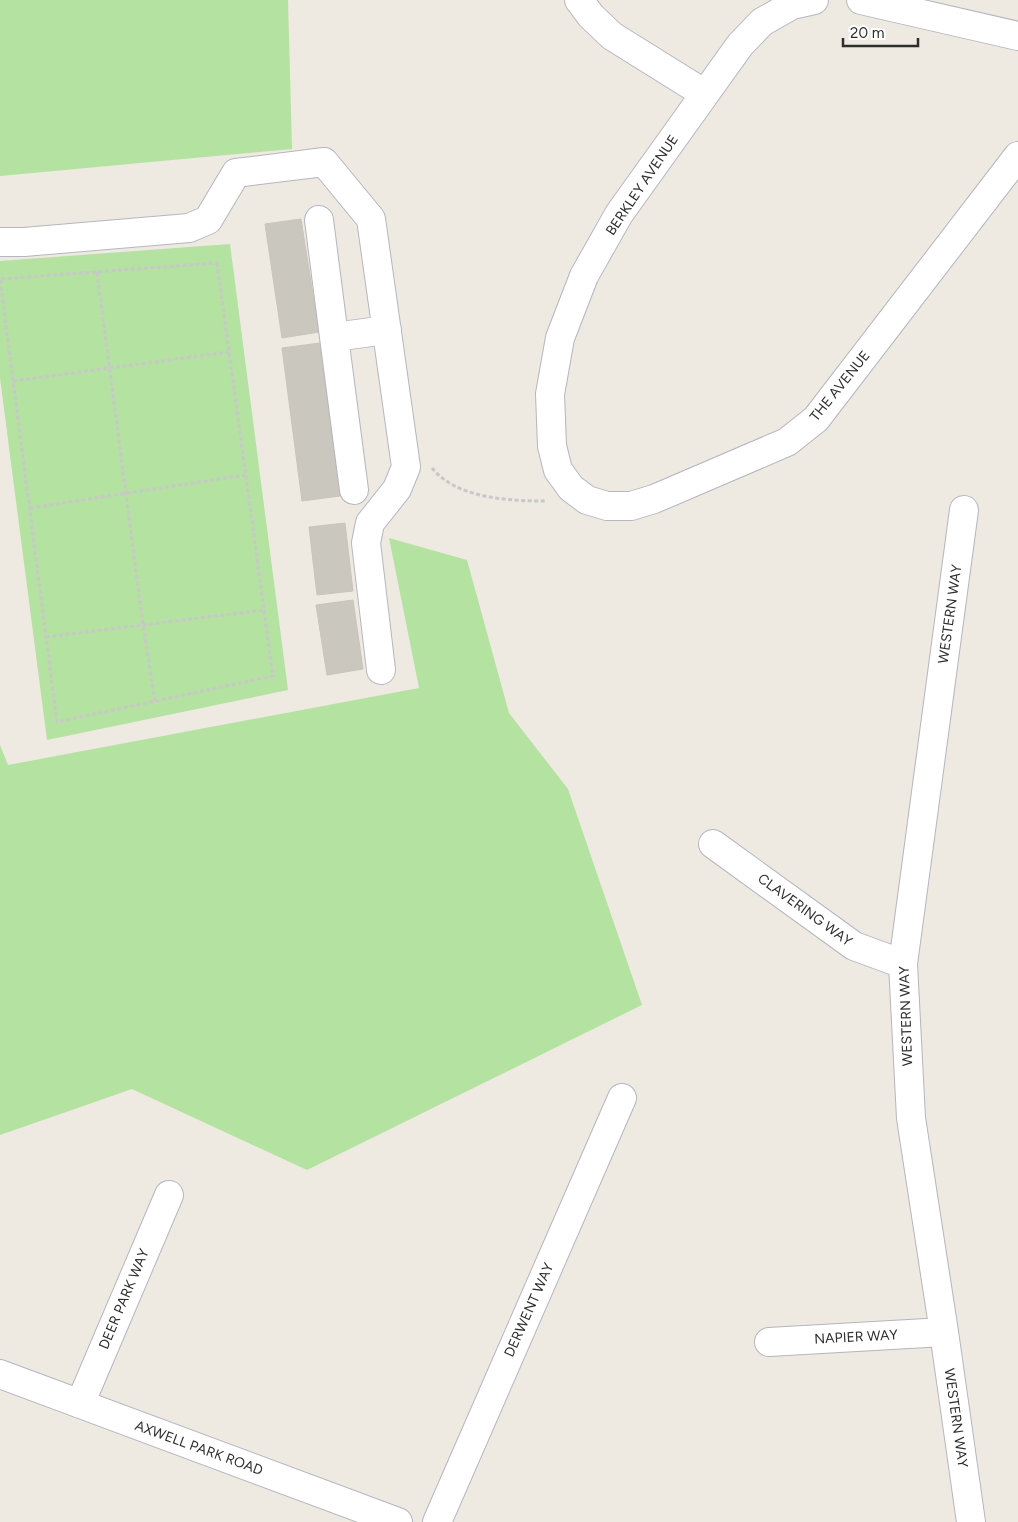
<svg xmlns="http://www.w3.org/2000/svg" width="1018" height="1522" font-family="Figtree,sans-serif">
	<style>
		.green { fill: #b4e2a0 }
		.building { fill: #cac7bf; stroke: #cac5ba }
		.lines { fill: none; stroke-linecap: round; stroke-linejoin: round }
		.minor-casing { stroke: #b4b6c0; stroke-width: 30 }
		.path { stroke: #c8c8c8; stroke-width: 3; stroke-dasharray: 4 2.5; stroke-linecap: butt }
		.minor { stroke: #fff; stroke-width: 28 }
		.labels { text-anchor: middle; dominant-baseline: central; stroke-width: 4; stroke-linejoin: round; paint-order: stroke }
		.street-label { font-size: 14px; fill: #2d2d2d; stroke: #fff }
	</style>
	<rect width="100%" height="100%" fill="#eee9e1"/>
	<!-- green -->
	<path class="green" d="M0,0h288l4,149 -292,27z
		M230,244l58,446 -241,50 -47,-362v-117z
		M389,538l78,22 42,153 59,76 74,216 -335,165 -175,-81 -132,46v-390l8,20 411,-77z"/>
	<!-- building -->
	<path class="building" d="M301,219l18,113 -37,6 -17,-114z
		M320,343l20,153 -38,5 -20,-153z
		M345,523l8,68 -36,4 -8,-68z
		M353,600l10,69 -36,6 -11,-70z"/>
	<g class="lines">
		<defs>
			<path id="minor" d="M579,0l12,16 21,20 93,58
				M814,0l-22,5 -30,17 -22,23 -121,169 -35,62 -24,62 -10,56 2,52 6,24 13,18 16,12 20,6h24l23,-7 133,-57 29,-23 202,-263
				M861,0l157,36
				M319,220l15,117
				M0,242h24l165,-14 19,-8 28,-47 88,-11 47,57 35,248 -9,22 -27,34 -4,20 15,127
				M354,490l-20,-153 53,-7
				M964,510l-61,454 8,154 33,214 27,190
				M713,844l141,102 49,18
				M769,1342l175,-10
				M0,1374l398,148
				M80,1404l89,-209
				M437,1522l185,-424"/>
		</defs>
		<!-- minor casing -->
		<use href="#minor" class="minor-casing"/>
		<!-- path -->
		<path class="path" d="M217,263l56,413 -216,46 -57,-443z
			M97,272l46,353 12,76
			M13,381l216,-29
			M432,468c25,31 78,33 115,33
			M30,508l215,-33
			M46,637l218,-27"/>
		<!-- minor -->
		<use href="#minor" class="minor"/>
	</g>
	<g class="labels">
		<!-- street labels -->
		<g class="street-label">
			<text transform="translate(642 185) rotate(-56)">BERKLEY AVENUE</text>
			<text transform="translate(840 386) rotate(-51)">THE AVENUE</text>
			<text transform="translate(950 614) rotate(-82)">WESTERN WAY</text>
			<text transform="translate(805 910) rotate(36)">CLAVERING WAY</text>
			<text transform="translate(906 1016) rotate(-92)">WESTERN WAY</text>
			<text transform="translate(124 1299) rotate(-67)">DEER PARK WAY</text>
			<text transform="translate(529 1310) rotate(-66)">DERWENT WAY</text>
			<text transform="translate(856 1337) rotate(-3)">NAPIER WAY</text>
			<text transform="translate(956 1418) rotate(82)">WESTERN WAY</text>
			<text transform="translate(199 1448) rotate(20)">AXWELL PARK ROAD</text>
		</g>
	</g>
	<!-- scale -->
	<path d="M843 38v8h75v-8" fill="none" stroke="#2d2d2d" stroke-width="2.5"/>
	<text x="850" y="38" font-size="15" fill="#2d2d2d" stroke="#ffffff" stroke-width="4" paint-order="stroke">20 m</text>
</svg>
